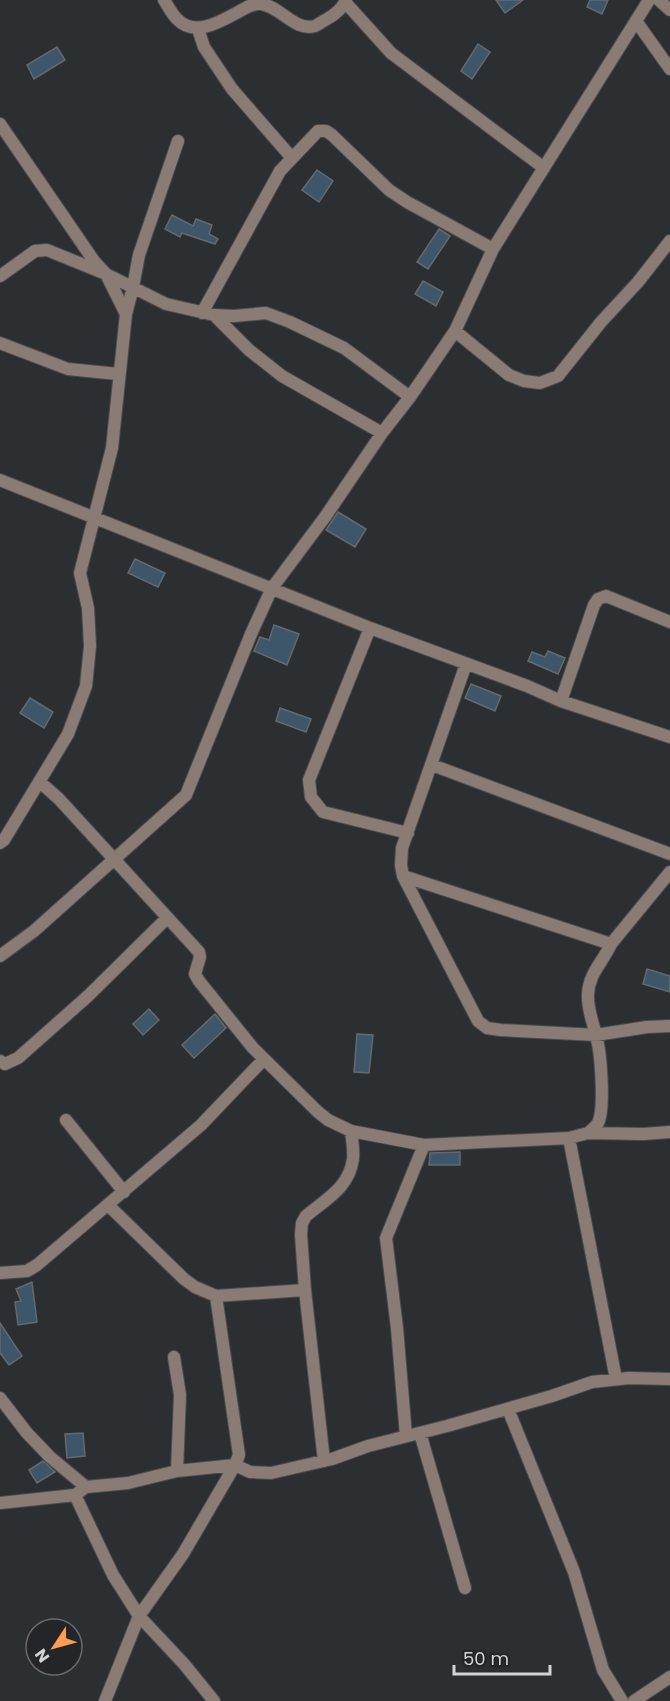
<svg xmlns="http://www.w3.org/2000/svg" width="670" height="1701" font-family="Poppins,sans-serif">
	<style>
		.building { fill: #3d566a; stroke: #66696c; stroke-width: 1.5 }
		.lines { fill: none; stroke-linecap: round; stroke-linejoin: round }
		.street-casing { stroke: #4a4d4f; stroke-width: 14 }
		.street { stroke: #8a7c75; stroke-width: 12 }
	</style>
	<rect width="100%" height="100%" fill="#2c2f32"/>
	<!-- building -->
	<path class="building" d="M496,0h27l-18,13z
		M590,0h18l-6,14 -15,-7z
		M478,44l12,8 -18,27 -11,-8z
		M57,47l8,13 -31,19 -7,-14z
		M317,170l16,11 -14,21 -17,-12z
		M172,215l21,11 3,-7 16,6 -3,9 9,5 -3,5 -33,-11 -2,4 -15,-8z
		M439,229l11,7 -22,33 -11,-7z
		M423,281l20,11 -7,14 -21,-12z
		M338,512l28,17 -11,18 -29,-17z
		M135,559l30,14 -7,14 -30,-14z
		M274,625l25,9 -12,31 -33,-14 6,-14 9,3z
		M548,651l17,7 -7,16 -30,-13 4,-9 13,5z
		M471,684l30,12 -6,15 -30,-13z
		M30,698l23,14 -9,16 -24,-15z
		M280,708l31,11 -5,13 -30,-11z
		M647,969l23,7v16l-27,-8z
		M149,1009l10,11 -16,15 -10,-11z
		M215,1014l11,14 -32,30 -12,-13z
		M357,1034l16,1 -4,38 -15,-1z
		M460,1152v13h-31l1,-12z
		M32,1282l5,40 -19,3 -3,-23 6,-1 -5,-12z
		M0,1323l22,33 -13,9 -9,-12z
		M83,1433l2,23 -18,2 -2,-24z
		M43,1461l12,11 -18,11 -8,-13z"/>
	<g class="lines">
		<defs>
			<path id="street" d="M164,0c4,6 8,14 13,19 18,19 44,2 63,-8 7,-4 13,-8 21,-7 19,2 34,28 54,22 4,-2 8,-5 12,-7 9,-5 15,-10 19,-19
				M659,0l11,10
				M345,2l46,51 153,115
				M636,21l34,48
				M198,29l6,18 28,42 60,69
				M0,124l94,137 12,13 20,40
				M0,276l35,-25 12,-1 59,24 60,30 48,11 20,1 32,-3 24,9 54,26 66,49
				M202,313l78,-142 38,-40h8l6,4 57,55 18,12 86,47
				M214,315l35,35 33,26 100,57
				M455,331l54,44 15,6 16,2 18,-7 43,-54 37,-40 32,-41
				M0,343l68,26 50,5
				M0,480l370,148 157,58 34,15 109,36
				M370,628l-61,152 2,17 12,15 85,21
				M466,664l-64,184 -1,17 2,11 208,68
				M561,701l33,-96 4,-6 8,-3 64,26
				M432,765l238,89
				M40,782l19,17 140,153 1,5 -5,17 4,7 54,67 65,64 10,8 23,11 73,14 145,-7 19,-5 55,1 27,-2
				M0,843l4,-3 64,-106 18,-48 4,-40 -2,-38 -8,-35 32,-125 14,-134 7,-27 6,-32 39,-114
				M403,876l75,145 9,7 14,2 95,5 51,-8 23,-1
				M0,956l34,-25 152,-136 65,-161 21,-46 53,-71 57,-84 28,-36 45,-66 38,-82 156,-249
				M0,1061l5,3 13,-6 70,-62 79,-78
				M66,1120l58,72
				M588,1133c3,-3 8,-6 10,-10 7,-13 3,-68 -1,-83 -3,-16 -10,-30 -9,-46 1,-21 15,-32 23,-50l59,-72
				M569,1138l47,241
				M108,1205l76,74 11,8 21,9 89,-6
				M0,1273l27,-2 10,-6 164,-140 63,-66
				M174,1357l6,38 -3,76
				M0,1398l27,35 23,24 36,30
				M508,1409l66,163 29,98 19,31
				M420,1433l45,155
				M406,1436l-9,-108 -11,-90 38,-93
				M324,1461l-19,-171 -4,-55 1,-12 4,-7c20,-17 43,-28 47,-57 1,-9 -1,-19 -2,-28
				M75,1495l38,80 26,41 45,48 30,37
				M0,1503l75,-8 11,-8 42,-4 49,-12 58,-6 15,7 21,1 61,-14 36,-13 79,-20 105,-30 40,-14 37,-4 41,1
				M105,1701l34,-85 44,-62 52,-89 4,-10 -23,-159
				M634,1701l36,-24"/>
		</defs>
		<!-- street casing -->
		<use href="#street" class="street-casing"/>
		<!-- street -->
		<use href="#street" class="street"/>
	</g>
	<!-- north arrow -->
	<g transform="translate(54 1647) rotate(234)"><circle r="28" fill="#232528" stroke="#696b6d" stroke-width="1.5"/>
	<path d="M0-4.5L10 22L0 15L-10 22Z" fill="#fc9d53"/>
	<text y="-9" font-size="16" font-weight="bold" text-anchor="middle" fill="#d2d4d5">N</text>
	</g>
	<!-- scale -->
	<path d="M454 1665v9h96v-9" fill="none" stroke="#d2d4d5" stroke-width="3"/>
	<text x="463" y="1665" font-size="18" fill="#d2d4d5" stroke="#232528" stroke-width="4.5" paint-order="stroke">50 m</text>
</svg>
